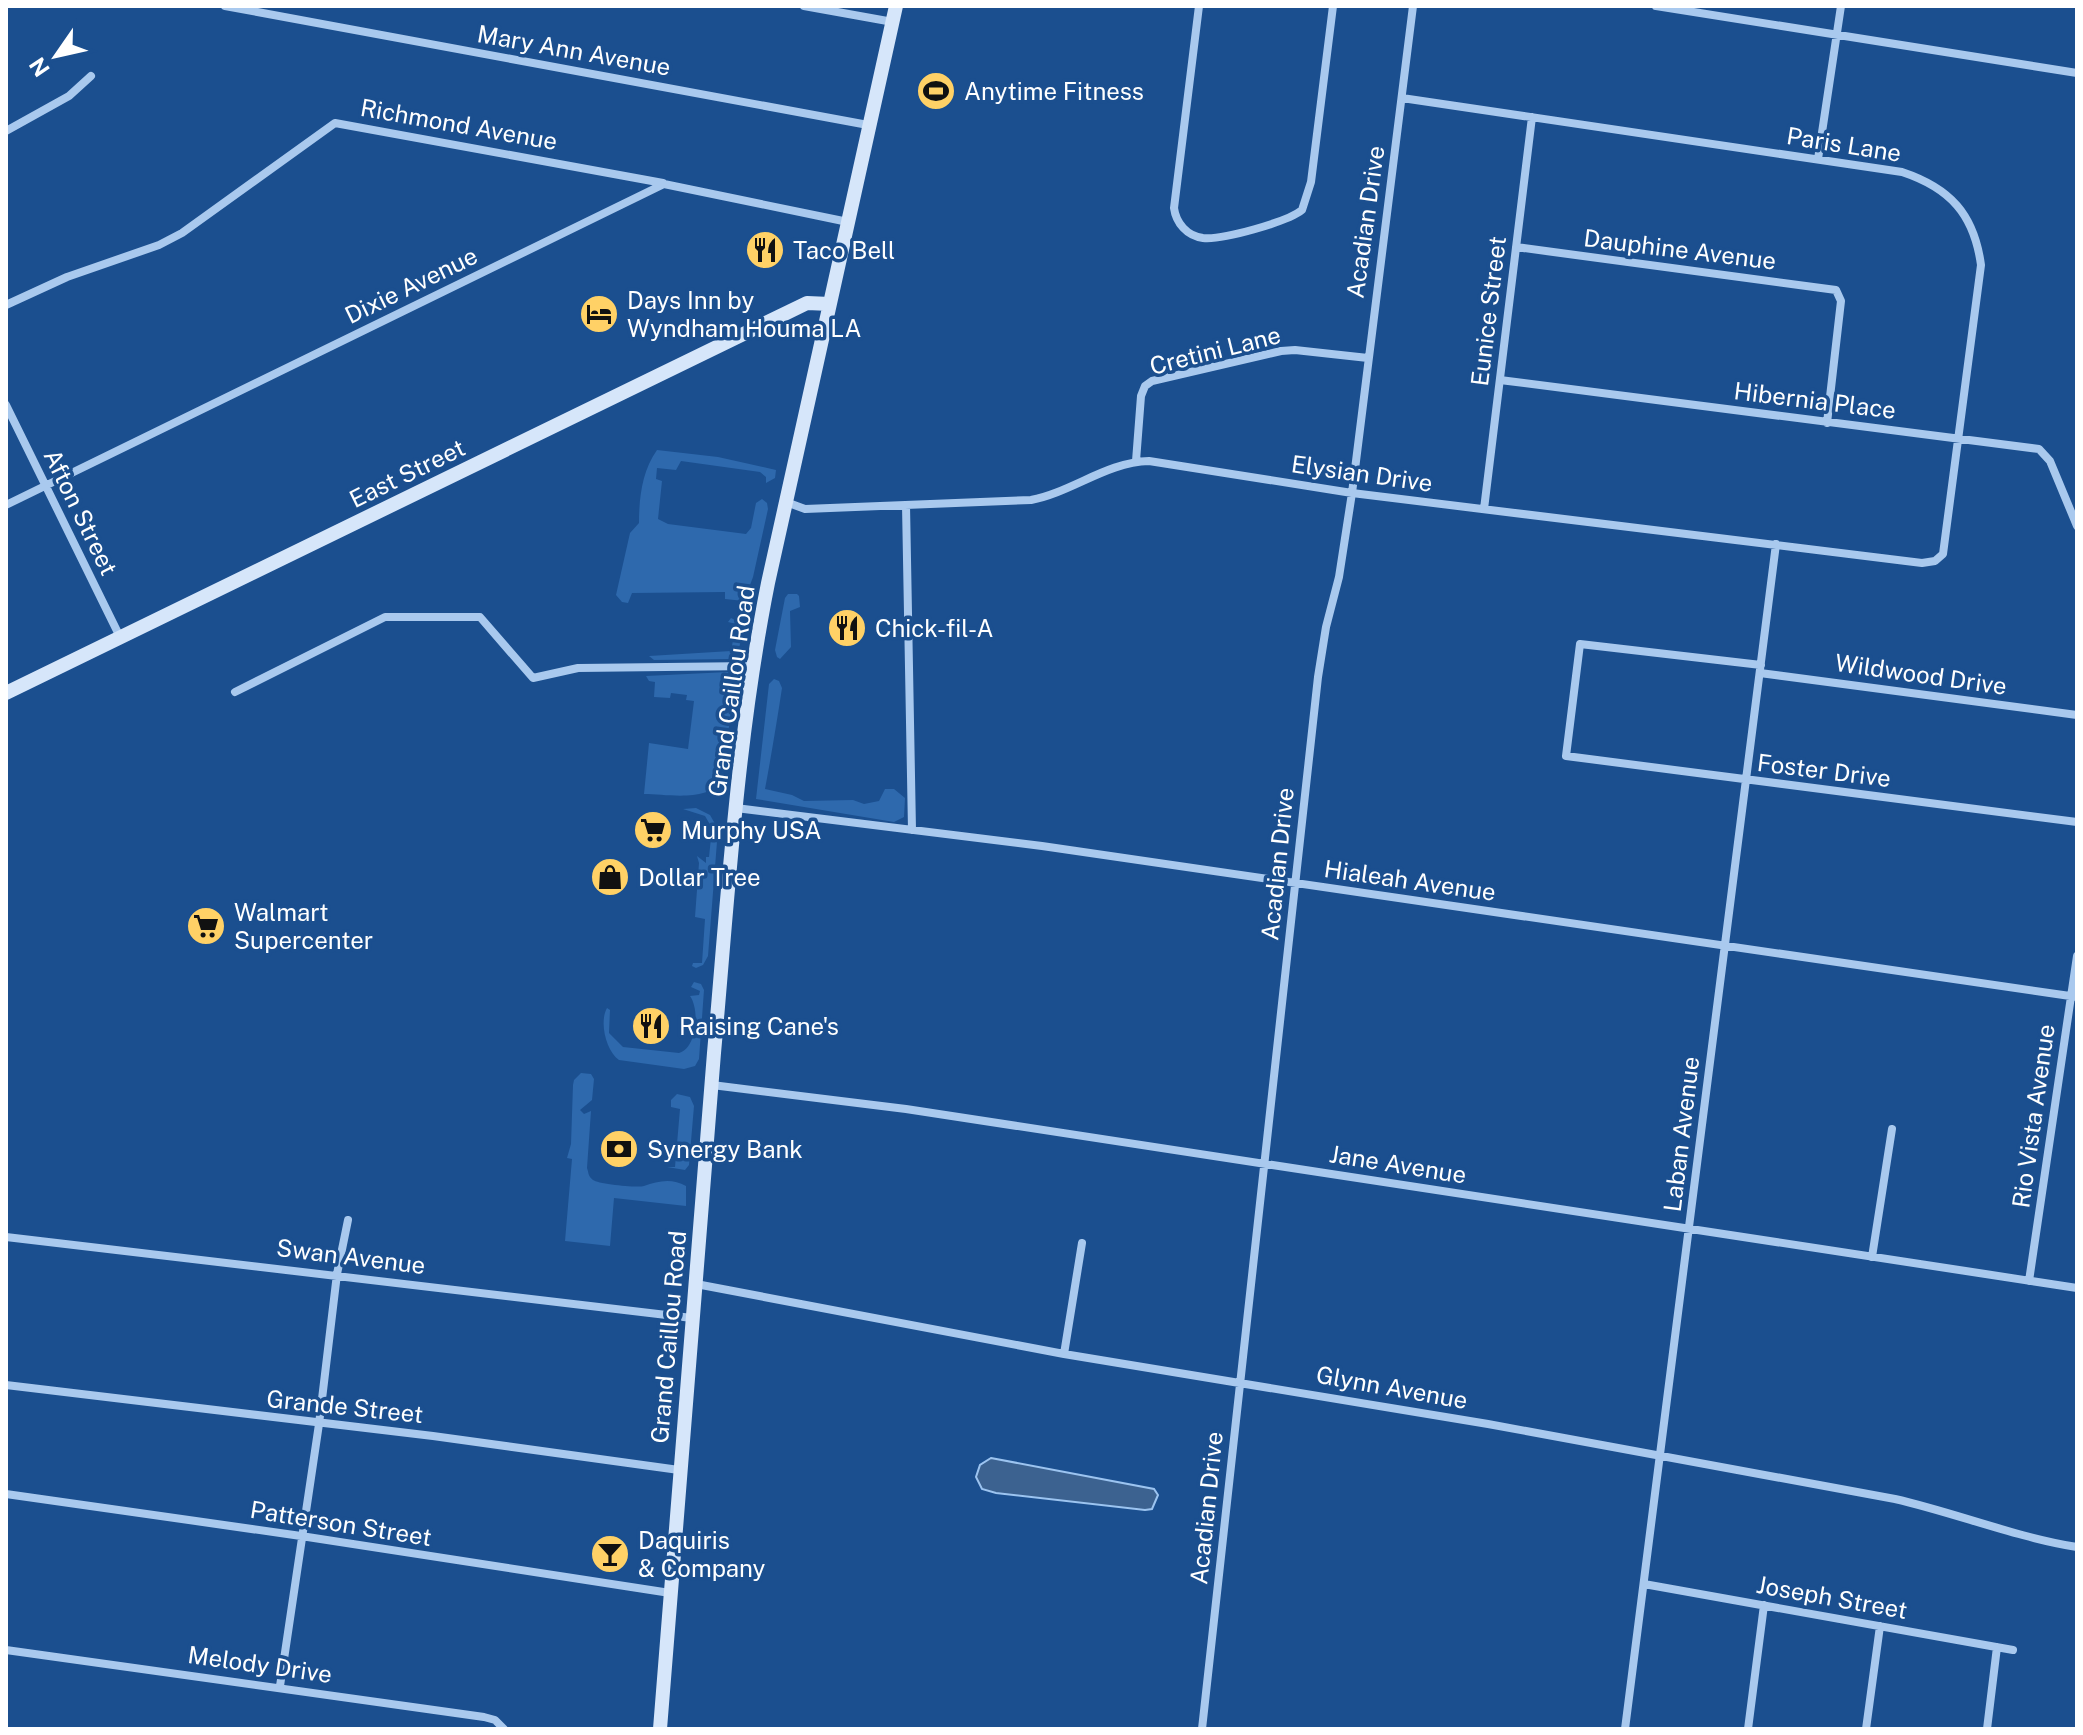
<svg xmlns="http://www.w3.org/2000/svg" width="2083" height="1735" font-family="'Public Sans',sans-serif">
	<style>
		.green { fill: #2e69ad }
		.water { fill: #3c6290; stroke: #9cc4f0; stroke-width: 2 }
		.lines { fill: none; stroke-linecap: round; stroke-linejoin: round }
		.street { stroke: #a9c9ee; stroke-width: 8 }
		.secondary { stroke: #d6e6fa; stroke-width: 14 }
		.labels { text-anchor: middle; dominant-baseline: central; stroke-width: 7; stroke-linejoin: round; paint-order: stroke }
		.street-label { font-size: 24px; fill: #fff; stroke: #1b4f8f }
		.poi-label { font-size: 24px; fill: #fff; stroke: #1b4f8f; text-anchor: start }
	</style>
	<rect width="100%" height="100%" fill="#1b4f8f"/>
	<!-- green -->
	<path class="green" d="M657,450l61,7 58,13 -1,8 -9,5v-6l-6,-5 -79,-11 -5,9 -19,-2 -1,11 6,2 -4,38 10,5 78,10 5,-6 5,-25 6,-4 5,4 1,6 -15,68 -9,24 -19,-2v-7l-93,1 -4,10 -6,-1 -6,-7 14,-62 9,-10c0,-25 3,-52 18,-73z
		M788,594h9l2,2 1,11 -10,4 1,36 -11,12 -3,-2 -2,-7 10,-52z
		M731,618l8,4 3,14 -5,20 -4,3 -79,1 -5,-4 82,-5 5,-27 -8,-2z
		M728,672l4,2 2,8 -11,97c-15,24 -55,15 -79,15l5,-51 39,6 6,-48 -8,-1 1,-5 -16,-2 -1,5 -16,-1 1,-15 -6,-1 -3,-5z
		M774,679l5,2 3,7c-5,33 -11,69 -17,101l27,6 12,6 49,-1 11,4 15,-3 6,-12h9l11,9 -1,19 -10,5 -138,-23 13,-115z
		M696,808l14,7 8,14 -10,127 -5,9 -7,3 -4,-2 1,-3h9l3,-44 -10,-2 4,-54 -2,-7 9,7v-6h3l3,-29 -7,-12 -22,-7z
		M694,982l7,2 3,6 -5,69 -4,7 -11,3 -65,-9c-13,-9 -20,-38 -12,-52l3,2 -1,23 14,14 56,6c18,-5 21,-43 11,-57l9,-1 1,-4 -9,-4z
		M581,1073l10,1 3,5 -2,21 -12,10 4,4 7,-3 -4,57c2,6 1,8 6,12 5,4 44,8 51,6 14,-5 28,-8 42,0v20l-72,-8 -4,48 -45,-5 7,-82 -5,-1 4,-14 2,-59 1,-5z
		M677,1094l13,3 4,9 -5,59 -4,5 -18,-3h8l5,-58 -9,-2v-7z"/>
	<!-- water -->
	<path class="water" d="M991,1458l163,31 4,6 -6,14 -7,1 -149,-17 -14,-4 -6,-12 4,-12z"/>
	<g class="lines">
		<!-- street -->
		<path class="street" d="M225,6l643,119
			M804,6l89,16
			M1199,6l-25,202c2,15 13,28 29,30 20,2 84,-16 99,-28l9,-28 22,-176
			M1656,6l421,67
			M6,131l63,-35 22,-20
			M1818,159l23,-153
			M1516,247l320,43 5,11 -14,122
			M6,305l61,-28 92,-32 23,-12 153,-110 328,60
			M1500,380l539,69 11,12 27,65
			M6,405l114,232
			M1136,461l5,-65 4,-10 7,-5 129,-30 14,-1 73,8
			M786,502l19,7 226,-9c41,-8 76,-38 118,-39l203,32 570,70 13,-2 8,-7 38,-289c-7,-51 -31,-77 -79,-93l-500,-74
			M6,505l658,-321 184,38
			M906,505l6,325
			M1484,509l48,-392
			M1761,665l-181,-21 -14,112 511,66
			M1760,673l317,42
			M235,692l150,-75h95l53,61 45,-10 175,-2
			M736,808l306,38 1035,151
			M712,1085l194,24 1171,179
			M6,1237l686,81
			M1872,1257l20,-128
			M2029,1281l48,-325
			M696,1284l368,70 424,70 407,75c61,14 120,38 182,48
			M1064,1354l18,-111
			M6,1385l427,51 246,34
			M6,1494l295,42 369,57
			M1644,1584l369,66
			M6,1650l478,67 11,3 9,9
			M280,1686l39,-262 18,-150 11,-54
			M1202,1729l116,-1052 8,-50 13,-50 13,-84 61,-487
			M1625,1729l151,-1185
			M1748,1729l16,-124
			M1866,1729l14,-103
			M1987,1729l10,-82"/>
		<!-- secondary -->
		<path class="secondary" d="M6,693l801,-390 23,1
			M660,1729c16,-226 35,-451 54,-676 14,-157 23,-315 54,-470l128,-577"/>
	</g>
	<!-- icons -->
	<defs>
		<symbol id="stadium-disc" viewBox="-11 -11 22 22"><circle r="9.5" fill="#ffd166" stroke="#1b4f8f"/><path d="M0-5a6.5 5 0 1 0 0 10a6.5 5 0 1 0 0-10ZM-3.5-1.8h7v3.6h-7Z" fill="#111"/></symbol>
		<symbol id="restaurant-disc" viewBox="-11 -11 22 22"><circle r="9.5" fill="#ffd166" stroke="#1b4f8f"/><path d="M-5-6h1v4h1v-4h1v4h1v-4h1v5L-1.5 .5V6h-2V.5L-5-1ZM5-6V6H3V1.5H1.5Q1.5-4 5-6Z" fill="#111"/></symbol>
		<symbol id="hotel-disc" viewBox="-11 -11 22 22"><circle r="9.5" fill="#ffd166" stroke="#1b4f8f"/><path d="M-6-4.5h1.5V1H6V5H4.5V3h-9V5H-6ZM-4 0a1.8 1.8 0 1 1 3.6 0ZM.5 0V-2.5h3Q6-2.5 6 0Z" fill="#111"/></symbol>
		<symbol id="supermarket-disc" viewBox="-11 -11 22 22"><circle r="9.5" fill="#ffd166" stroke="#1b4f8f"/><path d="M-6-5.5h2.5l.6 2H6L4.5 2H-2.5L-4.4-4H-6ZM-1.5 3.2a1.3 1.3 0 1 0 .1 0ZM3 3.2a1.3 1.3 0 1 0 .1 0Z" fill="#111"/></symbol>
		<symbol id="shop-disc" viewBox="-11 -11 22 22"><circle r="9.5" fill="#ffd166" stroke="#1b4f8f"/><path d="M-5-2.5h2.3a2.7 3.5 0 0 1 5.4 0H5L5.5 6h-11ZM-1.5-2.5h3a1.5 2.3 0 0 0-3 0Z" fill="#111"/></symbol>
		<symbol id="bank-disc" viewBox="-11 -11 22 22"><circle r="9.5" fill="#ffd166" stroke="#1b4f8f"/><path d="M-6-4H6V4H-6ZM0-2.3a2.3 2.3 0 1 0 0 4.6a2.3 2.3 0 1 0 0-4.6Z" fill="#111"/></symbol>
		<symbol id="bar-disc" viewBox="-11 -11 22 22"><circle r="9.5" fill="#ffd166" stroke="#1b4f8f"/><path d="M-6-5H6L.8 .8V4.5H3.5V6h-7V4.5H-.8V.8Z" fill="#111"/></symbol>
	</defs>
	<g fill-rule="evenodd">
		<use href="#stadium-disc" x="914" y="69" width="44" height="44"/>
		<use href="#restaurant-disc" x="743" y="228" width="44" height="44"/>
		<use href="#hotel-disc" x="577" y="292" width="44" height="44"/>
		<use href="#restaurant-disc" x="825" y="606" width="44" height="44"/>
		<use href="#supermarket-disc" x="631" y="808" width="44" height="44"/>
		<use href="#shop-disc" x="588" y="855" width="44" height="44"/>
		<use href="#supermarket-disc" x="184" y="904" width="44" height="44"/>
		<use href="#restaurant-disc" x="629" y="1004" width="44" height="44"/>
		<use href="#bank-disc" x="597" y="1127" width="44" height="44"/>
		<use href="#bar-disc" x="588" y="1532" width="44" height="44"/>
	</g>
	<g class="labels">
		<!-- street labels -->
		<g class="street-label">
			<text transform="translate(574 50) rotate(10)">Mary Ann Avenue</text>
			<text transform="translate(459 124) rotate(10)">Richmond Avenue</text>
			<text transform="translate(1844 144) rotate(9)">Paris Lane</text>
			<text transform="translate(1365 222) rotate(-82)">Acadian Drive</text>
			<text transform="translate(1680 249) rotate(7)">Dauphine Avenue</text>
			<text transform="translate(411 285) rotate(-26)">Dixie Avenue</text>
			<text transform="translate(1488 311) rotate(-83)">Eunice Street</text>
			<text transform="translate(1215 350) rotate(-14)">Cretini Lane</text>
			<text transform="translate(1815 400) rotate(7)">Hibernia Place</text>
			<text transform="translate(407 473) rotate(-26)">East Street</text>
			<text transform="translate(1362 473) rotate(8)">Elysian Drive</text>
			<text transform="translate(81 512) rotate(64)">Afton Street</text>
			<text transform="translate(1921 674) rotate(8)">Wildwood Drive</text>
			<text transform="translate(731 691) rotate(-82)">Grand Caillou Road</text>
			<text transform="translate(1824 770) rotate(7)">Foster Drive</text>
			<text transform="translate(1277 864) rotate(-84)">Acadian Drive</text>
			<text transform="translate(1410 880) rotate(8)">Hialeah Avenue</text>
			<text transform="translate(2033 1116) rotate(-82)">Rio Vista Avenue</text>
			<text transform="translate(1681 1134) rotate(-83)">Laban Avenue</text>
			<text transform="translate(1398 1164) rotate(9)">Jane Avenue</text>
			<text transform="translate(351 1256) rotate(7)">Swan Avenue</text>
			<text transform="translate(668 1337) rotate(-85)">Grand Caillou Road</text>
			<text transform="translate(1392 1387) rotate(10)">Glynn Avenue</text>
			<text transform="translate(345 1406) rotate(6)">Grande Street</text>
			<text transform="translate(1206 1508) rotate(-84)">Acadian Drive</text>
			<text transform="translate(341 1523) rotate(9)">Patterson Street</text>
			<text transform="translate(1832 1597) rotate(10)">Joseph Street</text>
			<text transform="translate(260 1664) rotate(8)">Melody Drive</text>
		</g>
		<!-- poi labels -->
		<g class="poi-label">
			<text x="964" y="91">Anytime Fitness</text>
			<text x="793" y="250">Taco Bell</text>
			<text x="627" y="300">Days Inn by<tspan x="627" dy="28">Wyndham Houma LA</tspan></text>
			<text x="875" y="628">Chick-fil-A</text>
			<text x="681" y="830">Murphy USA</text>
			<text x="638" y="877">Dollar Tree</text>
			<text x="234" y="912">Walmart<tspan x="234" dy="28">Supercenter</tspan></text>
			<text x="679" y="1026">Raising Cane's</text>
			<text x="647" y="1149">Synergy Bank</text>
			<text x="638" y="1540">Daquiris<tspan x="638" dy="28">&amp; Company</tspan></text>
		</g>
	</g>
	<!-- border -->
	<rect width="2083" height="1735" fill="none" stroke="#ffffff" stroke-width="16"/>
	<!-- north arrow -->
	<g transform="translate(56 56) rotate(236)" stroke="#1b4f8f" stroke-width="6" paint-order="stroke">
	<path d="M0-6L14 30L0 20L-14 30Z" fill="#ffffff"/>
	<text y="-12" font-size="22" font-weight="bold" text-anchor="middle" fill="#ffffff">N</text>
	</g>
</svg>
